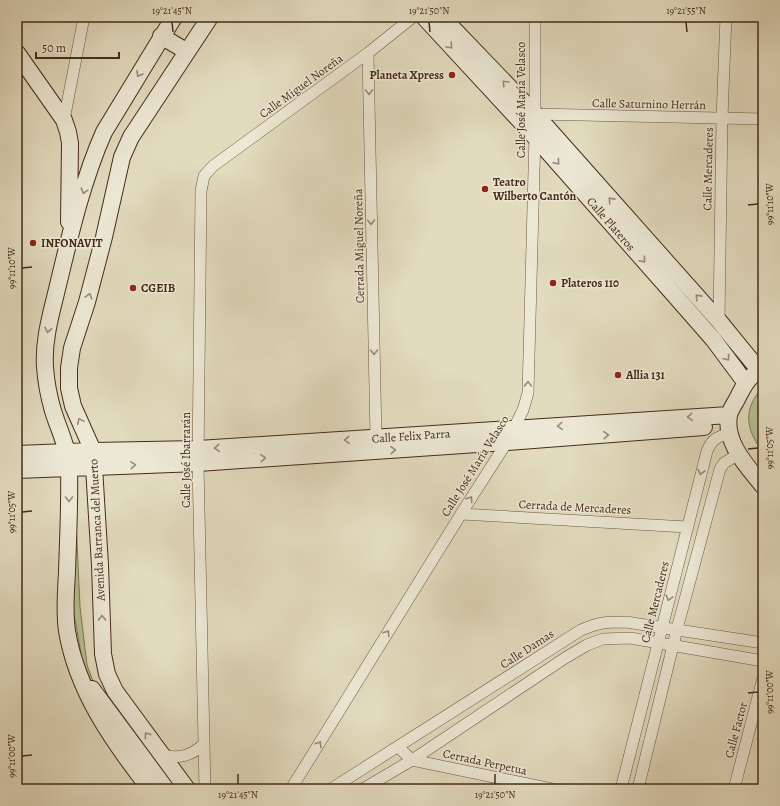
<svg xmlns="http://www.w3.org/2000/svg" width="780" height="806" font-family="Alegreya,serif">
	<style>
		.green { fill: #b4c091; stroke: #7e7655 }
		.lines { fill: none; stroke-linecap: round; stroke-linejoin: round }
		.street-casing { stroke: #6e5742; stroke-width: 12 }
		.secondary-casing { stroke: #472b19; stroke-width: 18 }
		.street { stroke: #ece8d5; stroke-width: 11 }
		.secondary { stroke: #ece8d5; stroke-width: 16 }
		.oneway { stroke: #9a8a77 }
		.ticks { fill: none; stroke: #472b19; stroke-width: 1.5 }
		.poi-dot { fill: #8f2418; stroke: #ece8d5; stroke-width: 1.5 }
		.labels { text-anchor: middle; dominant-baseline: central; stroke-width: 3; stroke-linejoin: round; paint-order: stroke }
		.poi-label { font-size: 12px; font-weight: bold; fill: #472b19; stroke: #ece8d5; text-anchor: start }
		.street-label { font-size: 12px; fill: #472b19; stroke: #ece8d5 }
		.neatline { fill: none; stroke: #472b19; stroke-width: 1.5 }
		.ticks-label { font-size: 10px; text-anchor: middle; fill: #472b19 }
	</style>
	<rect width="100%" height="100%" fill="#e2dbbe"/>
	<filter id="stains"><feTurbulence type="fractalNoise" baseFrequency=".005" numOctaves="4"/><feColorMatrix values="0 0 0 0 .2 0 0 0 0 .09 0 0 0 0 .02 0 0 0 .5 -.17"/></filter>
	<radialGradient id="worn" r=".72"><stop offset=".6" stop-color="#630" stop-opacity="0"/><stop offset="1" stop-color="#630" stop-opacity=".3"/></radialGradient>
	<!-- green -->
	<path class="green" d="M763,387v66c-17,-24 -21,-43 0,-66z
		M74,477l6,130 7,58 12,33 -12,-10 -14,-80z"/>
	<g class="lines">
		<defs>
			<path id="street" d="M535,17v99
				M368,53l8,385
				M535,114l228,5
				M64,120l20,-103
				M719,321l3,-203 4,-101
				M461,514l226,13
				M398,747l14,13 140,29
				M162,755c17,4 29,1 42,-11
				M205,789l-7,-326 3,-272 3,-15 9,-10 155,-113 45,-36
				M291,789l170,-275 46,-72 16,-32 5,-17 7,-259
				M331,789l250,-159c19,-8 25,-8 45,-8l137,21
				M363,789l49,-29 153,-102 22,-13 16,-6 27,-1 133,23
				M621,789l86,-338c5,-12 10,-14 23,-18
				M638,789l39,-160 43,-160 4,-6 15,-9
				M734,789l29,-111"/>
			<path id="secondary" d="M424,17l111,120 135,153 43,49 32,43
				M442,17l93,97 184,207 40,49
				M161,36l25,15
				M17,53l47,67 4,12 2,11 -1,79
				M752,376c-8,7 -11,16 -16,25 -3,5 -6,10 -7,14 -5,28 19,52 34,71
				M17,454l76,-3 105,-2 531,-34
				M17,470l181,-7 309,-21 197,-15
				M92,689l74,100
				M150,789c-37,-47 -73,-98 -83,-158 -3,-20 -1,-40 0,-59 1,-35 3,-70 2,-104 -1,-21 -10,-38 -16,-57 -4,-14 -7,-29 -8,-44 -2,-28 7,-56 13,-82 12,-50 25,-106 46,-153l70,-115
				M187,789l-72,-98 -8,-17 -4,-20 -3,-89 -7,-114 -20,-45 -4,-18v-20l3,-20 15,-46 17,-65 18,-80 9,-20 79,-120"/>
		</defs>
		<!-- street casing -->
		<use href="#street" class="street-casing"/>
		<!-- secondary casing -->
		<use href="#secondary" class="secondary-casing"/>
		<!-- street -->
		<use href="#street" class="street"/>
		<!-- secondary -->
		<use href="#secondary" class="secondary"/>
	</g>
	<!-- one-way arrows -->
	<defs><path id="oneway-chevron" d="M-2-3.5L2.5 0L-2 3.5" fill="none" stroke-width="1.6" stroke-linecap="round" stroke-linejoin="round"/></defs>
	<g class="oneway">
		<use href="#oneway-chevron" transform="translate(450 46) rotate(47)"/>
		<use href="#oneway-chevron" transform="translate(139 74) rotate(121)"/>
		<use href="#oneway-chevron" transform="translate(505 83) rotate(-134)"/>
		<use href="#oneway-chevron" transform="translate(369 92) rotate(89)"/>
		<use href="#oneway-chevron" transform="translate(557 162) rotate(49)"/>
		<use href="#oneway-chevron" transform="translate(84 191) rotate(107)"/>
		<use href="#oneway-chevron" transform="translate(611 200) rotate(-132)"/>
		<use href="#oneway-chevron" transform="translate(371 222) rotate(89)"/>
		<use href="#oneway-chevron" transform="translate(643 260) rotate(49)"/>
		<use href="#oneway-chevron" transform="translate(89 296) rotate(-75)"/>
		<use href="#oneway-chevron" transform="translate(698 297) rotate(-132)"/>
		<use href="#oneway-chevron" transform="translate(48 330) rotate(101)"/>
		<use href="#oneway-chevron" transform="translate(374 352) rotate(89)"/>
		<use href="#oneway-chevron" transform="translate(727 358) rotate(53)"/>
		<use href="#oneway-chevron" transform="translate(528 384) rotate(-88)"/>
		<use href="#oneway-chevron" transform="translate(690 417) rotate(176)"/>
		<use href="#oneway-chevron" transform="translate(80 421) rotate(-114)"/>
		<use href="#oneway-chevron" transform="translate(560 426) rotate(176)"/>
		<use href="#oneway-chevron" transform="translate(606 435) rotate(-4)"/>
		<use href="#oneway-chevron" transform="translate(347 440) rotate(176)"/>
		<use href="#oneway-chevron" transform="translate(217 448) rotate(176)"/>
		<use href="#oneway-chevron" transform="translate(393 450) rotate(-4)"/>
		<use href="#oneway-chevron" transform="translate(263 458) rotate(-4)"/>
		<use href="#oneway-chevron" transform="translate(133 465) rotate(-2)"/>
		<use href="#oneway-chevron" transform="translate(701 472) rotate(104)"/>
		<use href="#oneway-chevron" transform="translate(69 499) rotate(90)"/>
		<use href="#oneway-chevron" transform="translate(470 499) rotate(-57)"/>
		<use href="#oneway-chevron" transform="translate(669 598) rotate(105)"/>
		<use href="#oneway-chevron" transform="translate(102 618) rotate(-92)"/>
		<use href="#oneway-chevron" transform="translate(387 633) rotate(-58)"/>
		<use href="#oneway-chevron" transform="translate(147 735) rotate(-127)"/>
		<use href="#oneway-chevron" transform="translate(319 744) rotate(-58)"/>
	</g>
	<!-- ticks -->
	<path class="ticks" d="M172,22l1,10M429,22l1,10M686,22l1,10M748,205l10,-1M22,268l10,-1M748,449l10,-1M22,512l10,-1M748,693l10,-1M22,756l10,-1M238,774v10M495,774v10"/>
	<!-- markers -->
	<g class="poi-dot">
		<circle cx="452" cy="75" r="4"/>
		<circle cx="485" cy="189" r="4"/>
		<circle cx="33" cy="243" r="4"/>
		<circle cx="553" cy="283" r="4"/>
		<circle cx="133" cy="288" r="4"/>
		<circle cx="618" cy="375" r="4"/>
	</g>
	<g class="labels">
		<!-- poi labels -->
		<g class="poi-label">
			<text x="444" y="75" text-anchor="end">Planeta Xpress</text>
			<text x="493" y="182">Teatro<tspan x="493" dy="14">Wilberto Cantón</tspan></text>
			<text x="41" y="243">INFONAVIT</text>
			<text x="561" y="283">Plateros 110</text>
			<text x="141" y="288">CGEIB</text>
			<text x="626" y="375">Allia 131</text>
		</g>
		<!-- street labels -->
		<g class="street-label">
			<text transform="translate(301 86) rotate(-36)">Calle Miguel Noreña</text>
			<text transform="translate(521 100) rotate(-90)">Calle José María Velasco</text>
			<text transform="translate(649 104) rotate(1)">Calle Saturnino Herrán</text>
			<text transform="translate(708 169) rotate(-89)">Calle Mercaderes</text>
			<text transform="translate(611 224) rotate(49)">Calle Plateros</text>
			<text transform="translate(359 246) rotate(-91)">Cerrada Miguel Noreña</text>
			<text transform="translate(411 436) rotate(-4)">Calle Felix Parra</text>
			<text transform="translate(186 460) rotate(-90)">Calle José Ibarrarán</text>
			<text transform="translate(475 466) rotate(-58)">Calle José María Velasco</text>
			<text transform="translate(575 507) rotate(3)">Cerrada de Mercaderes</text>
			<text transform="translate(97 530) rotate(-93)">Avenida Barranca del Muerto</text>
			<text transform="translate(655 602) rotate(-76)">Calle Mercaderes</text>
			<text transform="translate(527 649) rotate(-33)">Calle Damas</text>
			<text transform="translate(736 730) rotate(-75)">Calle Factor</text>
			<text transform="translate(485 762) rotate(12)">Cerrada Perpetua</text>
		</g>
	</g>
	<!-- margin -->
	<rect width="780" height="806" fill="none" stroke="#e2dbbe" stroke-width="44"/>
	<!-- scale -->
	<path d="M36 52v6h83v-6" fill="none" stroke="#472b19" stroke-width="2"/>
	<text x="42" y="52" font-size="12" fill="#472b19" stroke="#ece8d5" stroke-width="3" paint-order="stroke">50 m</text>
	<rect x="22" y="22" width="736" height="762" class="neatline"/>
	<g class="ticks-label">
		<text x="172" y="14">19°21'45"N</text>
		<text x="429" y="14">19°21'50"N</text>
		<text x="686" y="14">19°21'55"N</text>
		<text transform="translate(769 204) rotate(-90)" y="4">99°11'10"W</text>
		<text transform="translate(11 268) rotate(-90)" y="4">99°11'10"W</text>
		<text transform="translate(769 448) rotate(-90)" y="4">99°11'05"W</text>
		<text transform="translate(11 512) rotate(-90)" y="4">99°11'05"W</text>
		<text transform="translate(769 692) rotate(-90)" y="4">99°11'00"W</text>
		<text transform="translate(11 756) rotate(-90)" y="4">99°11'00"W</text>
		<text x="238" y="798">19°21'45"N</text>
		<text x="495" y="798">19°21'50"N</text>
	</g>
	<rect width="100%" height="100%" filter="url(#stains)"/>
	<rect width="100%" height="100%" fill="url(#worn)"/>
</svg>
